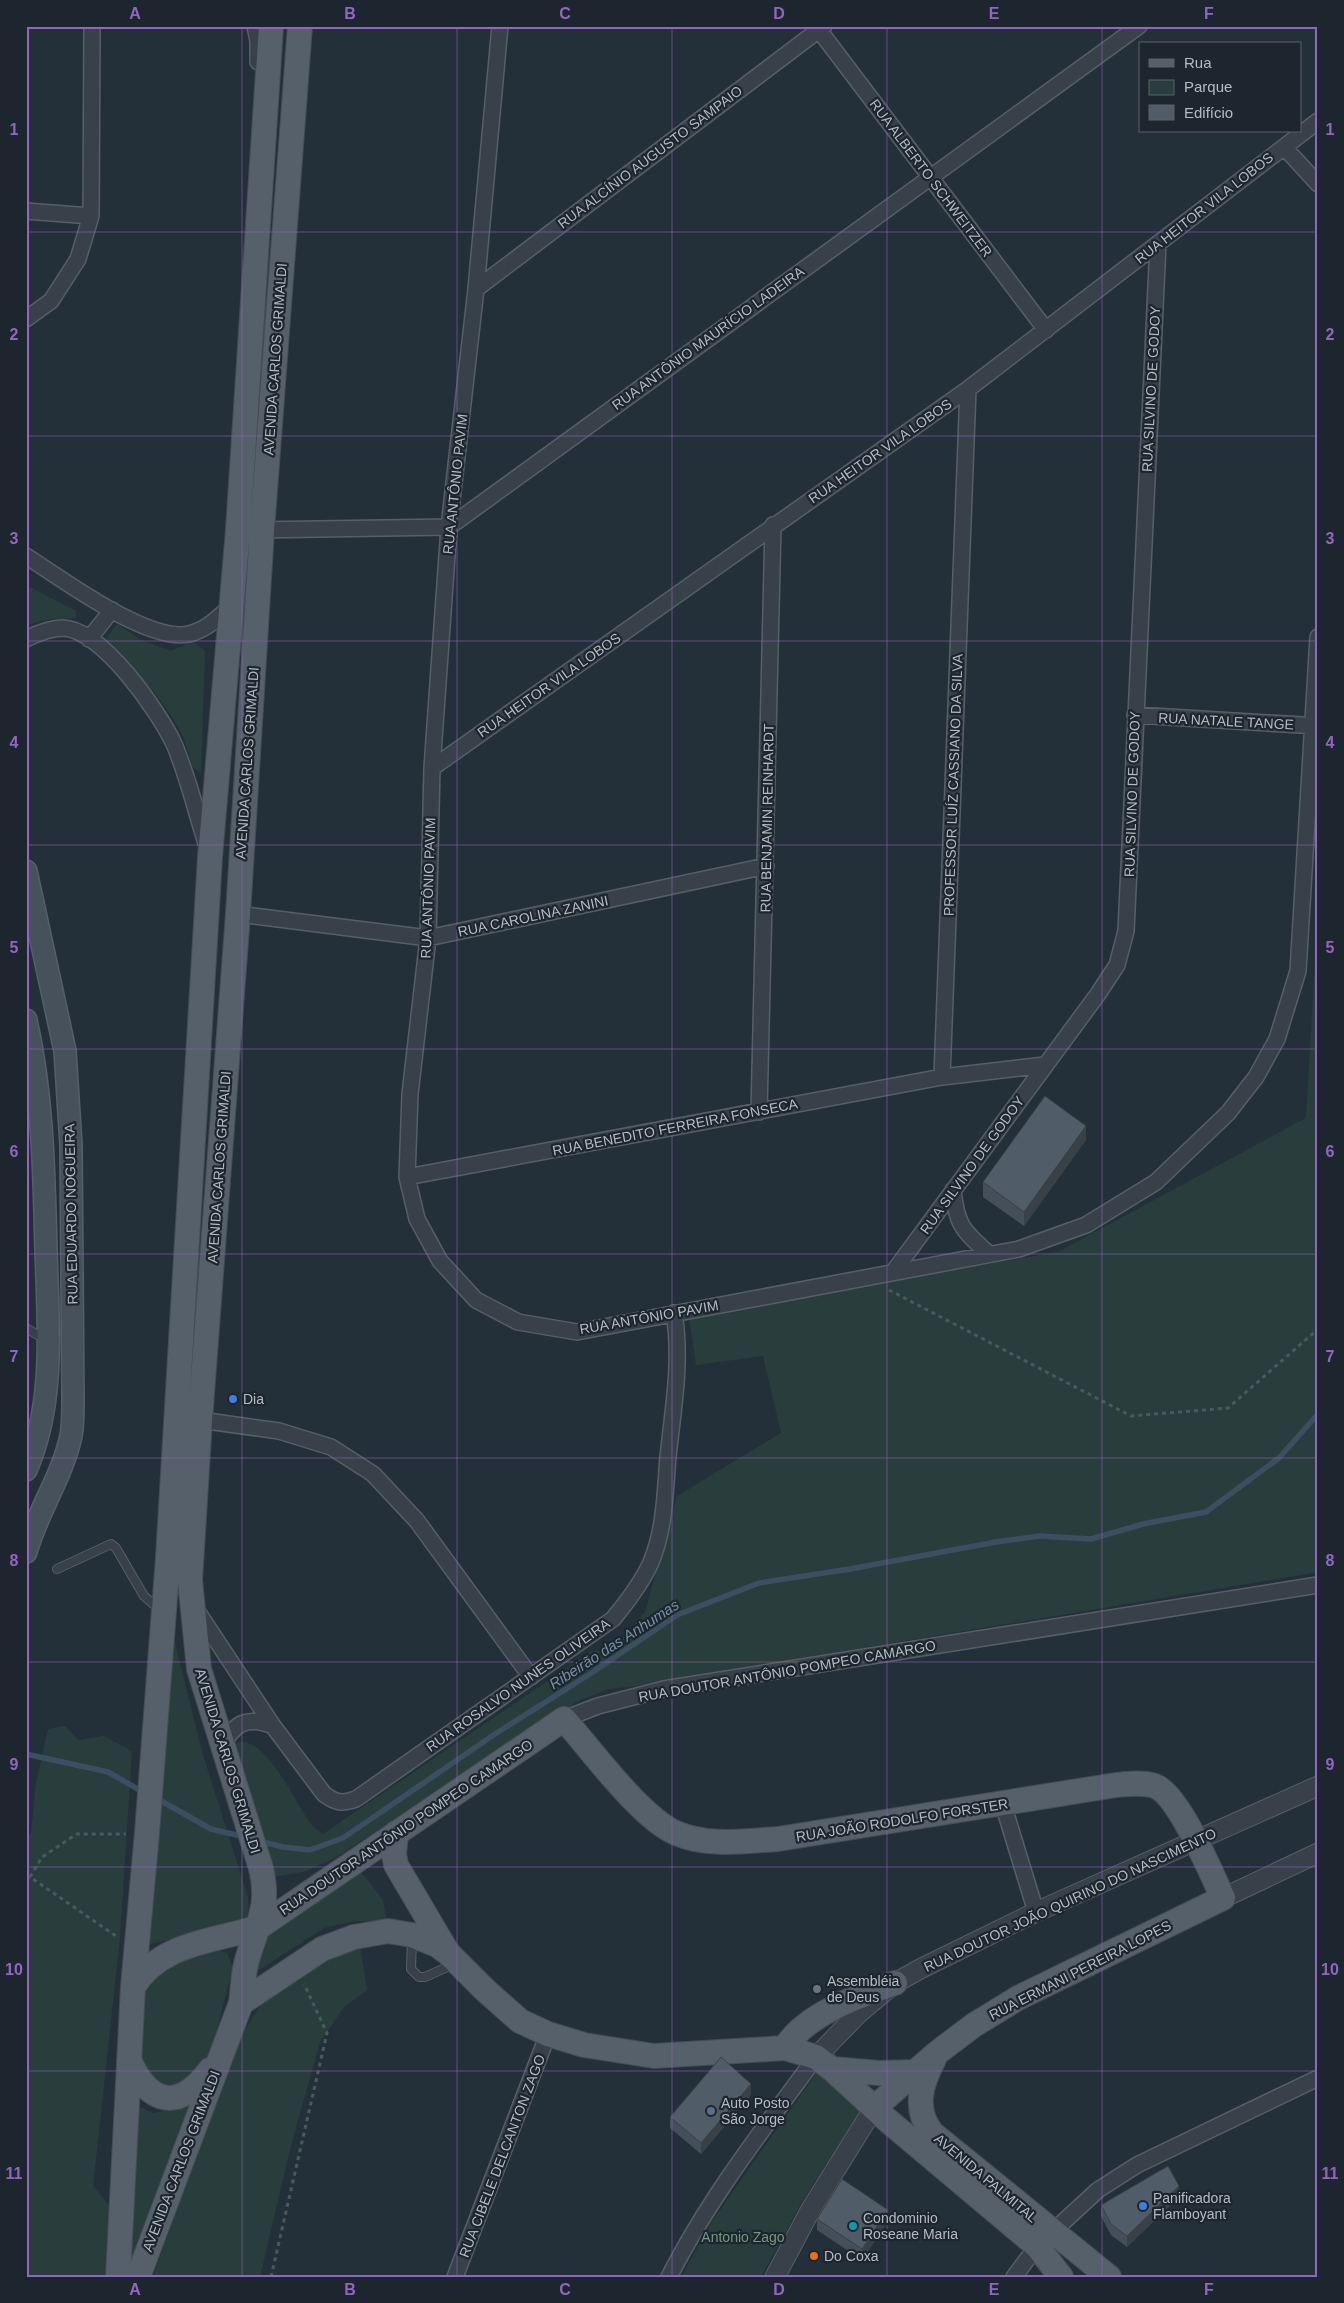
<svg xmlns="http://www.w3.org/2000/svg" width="1344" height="2303" font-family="Helvetica,sans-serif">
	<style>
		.green { fill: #293e3c }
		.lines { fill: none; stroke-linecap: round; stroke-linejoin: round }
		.stream { stroke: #3b4f61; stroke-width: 5.5 }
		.service-casing { stroke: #565f67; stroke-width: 10 }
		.minor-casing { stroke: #565f67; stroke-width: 18 }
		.tertiary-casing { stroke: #565f67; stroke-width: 21 }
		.secondary-casing { stroke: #565f67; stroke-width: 24 }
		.primary-casing { stroke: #444d55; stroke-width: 26 }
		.path { stroke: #485a5b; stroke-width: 3; stroke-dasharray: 4 4; stroke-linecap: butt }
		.service { stroke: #38414a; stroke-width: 8 }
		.minor { stroke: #38414a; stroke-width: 15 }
		.tertiary { stroke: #38414a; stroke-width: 19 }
		.secondary { stroke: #46515c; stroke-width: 21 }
		.primary { stroke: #56606a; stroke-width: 24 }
		.wall { fill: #454f59 }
		.shaded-wall { fill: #384048 }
		.building { fill: #505c67; stroke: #384048 }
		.grid { fill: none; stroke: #9166c1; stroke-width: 1; stroke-opacity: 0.55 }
		.shop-dot { fill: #3f7fe0; stroke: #1d262e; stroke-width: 2 }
		.worship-dot { fill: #6b7280; stroke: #1d262e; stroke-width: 2 }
		.service-dot { fill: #5c6f8a; stroke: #1d262e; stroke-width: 2 }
		.culture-dot { fill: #0f9aa8; stroke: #1d262e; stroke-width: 2 }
		.food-dot { fill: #e8710a; stroke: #1d262e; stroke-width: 2 }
		.labels { text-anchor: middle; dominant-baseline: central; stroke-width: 4.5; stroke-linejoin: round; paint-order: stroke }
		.street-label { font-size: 14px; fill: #b3bcc5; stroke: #1d262e }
		.poi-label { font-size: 14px; fill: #b3bcc5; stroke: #1d262e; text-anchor: start }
		.park-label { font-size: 14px; fill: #739978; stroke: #1d262e }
		.water-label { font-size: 15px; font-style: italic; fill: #7690a6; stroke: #1d262e }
		.neatline { fill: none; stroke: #9166c1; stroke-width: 2 }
		.grid-label { font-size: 16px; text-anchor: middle; font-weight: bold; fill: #9166c1 }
	</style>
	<rect width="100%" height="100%" fill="#243039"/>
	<!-- green -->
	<path class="green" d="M26,585l50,26v7l-25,1 -25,6z
		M117,624l24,16 30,11 22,-10 12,10 -4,122 -8,-6 -10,-31 -12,-21 -18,-24 -48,-51z
		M1318,907v665l-683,114 -26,3 -29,11 -73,45 -169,111 -31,15 -34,6 -42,-132c32,-19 64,59 80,79 3,4 8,7 12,10l267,-182 15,-2 12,-5 28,-33 32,-116 104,-63 -18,-77 -67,9 -7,-49 369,-64 248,-134z
		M174,1639l28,113 46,145 1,25 -104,23 21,-298z
		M65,1726l13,14 26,-4 28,15 -12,187 -27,248 25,30 -4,61h-88v-442l5,-1 5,-51 12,-54z
		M358,1868l25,32 3,18 -4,3h-26l-32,7 -68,44 10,-40z
		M360,1945l7,45 -23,17 -24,35 -31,111 -29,124h-107l82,-231 31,-49 48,-32z
		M207,1946l20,7 6,14 -21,82 -17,28 -23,11 -15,-1 -22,-26 6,-75 17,-20z
		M817,2072l44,38 -58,90 -42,77h-80l32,-57z
		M135,2105l18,8 36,-6 -56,157 -9,-3z"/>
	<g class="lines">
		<!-- stream -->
		<path class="stream" d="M26,1754l82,18 35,20
			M156,1798l55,31 34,8
			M259,1841l24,6 27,3 33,-12 155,-106 92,-58 87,-59 82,-32 91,-14 146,-27 44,-6 51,3 52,-15 63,-12 73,-54 39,-44"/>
		<defs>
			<path id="service" d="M26,1328l20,12
				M57,1569l54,-25 5,4 28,48 16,14
				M412,1940l-1,29 8,8h6l29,-13"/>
			<path id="minor" d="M255,26l3,15v21
				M500,26l-24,263 -27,238 -17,241 -4,170 -18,156 -3,83 10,42 23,42 36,39 42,22 59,10 442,-83 67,-24 70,-43 72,-69 28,-36 21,-38 21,-68 20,-334
				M816,26l230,304
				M1284,147l34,37
				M26,211l65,5
				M476,289l348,-263
				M26,319l25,-18 27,-42 13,-43 1,-190
				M968,389l-26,688 103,-12
				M254,530l195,-3 690,-501
				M26,556c36,23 122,87 163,78 17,-4 29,-16 41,-27
				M26,639c10,-5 26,-11 37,-11 39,1 96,84 111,116 14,32 22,69 33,102
				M89,639l23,-29
				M1135,715l183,11
				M432,768l536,-379 350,-268
				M238,914l190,24 338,-72
				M759,1112l14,-587
				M407,1177l535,-100
				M953,1190c4,37 10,40 36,64
				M894,1271l204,-277 19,-29 9,-34 32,-687
				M200,1420l79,11 52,16 42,27 44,47 114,156
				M195,1608l78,118 51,68c12,9 18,10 32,5l257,-180c14,-17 29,-36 38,-57 14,-33 14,-70 17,-105 5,-48 14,-96 6,-144
				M564,1719l34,-13 66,-17 654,-104
				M222,1747c12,-25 26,-31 51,-21
				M1003,1804l33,108
				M455,2277l93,-243
				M669,2277c40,-79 95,-149 147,-220
				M1014,2277l23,-31 61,-56 39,-25 181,-87"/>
			<path id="tertiary" d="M1223,1898l95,-45
				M816,2057l43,-44 36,-30 25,-14 116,-57 282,-126
				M775,2277l36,-68 63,-101"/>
			<path id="secondary" d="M26,871l39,180 6,94 2,256c0,11 0,24 -2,35 -9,41 -34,76 -45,116
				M26,1020c17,76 18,152 20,230 2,73 10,152 -20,220"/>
			<path id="primary" d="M396,1833l-2,21 2,11 52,88
				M133,1987c28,-45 80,-45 126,-60l305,-208c27,31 77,99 112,114 32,14 69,8 102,6l338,-54c12,-1 27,-3 39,1 24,9 56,87 68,112l-205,100 -44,27 -37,28 -63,55
				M241,2003l81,-54 32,-12 34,-6 24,4 25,10 11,8 37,37 35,31 28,13 36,11 70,11 131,-8 31,9 16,12 54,50 151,127 24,31
				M785,2048c20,-34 74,-52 110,-65
				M934,2059c-13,25 -21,50 -2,74l177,144
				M129,2060c21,46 50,51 81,10
				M832,2069l47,4 36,-1
				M118,2277l15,-290 14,-154 21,-275 42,-701 28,-327 33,-504
				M138,2277l103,-274c2,-14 2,-30 6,-43 11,-37 24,-56 13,-95l-61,-196 -9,-89 10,-160 38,-506 24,-384 38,-504"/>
		</defs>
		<!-- service casing -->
		<use href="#service" class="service-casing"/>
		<!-- minor casing -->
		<use href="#minor" class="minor-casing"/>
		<!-- tertiary casing -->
		<use href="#tertiary" class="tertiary-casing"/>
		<!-- secondary casing -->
		<use href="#secondary" class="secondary-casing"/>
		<!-- primary casing -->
		<use href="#primary" class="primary-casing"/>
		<!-- path -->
		<path class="path" d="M889,1290l242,126 97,-8 90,-79
			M30,1877l12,-20 35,-23h49
			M26,1878l4,-1 86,59
			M271,2277l56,-244 -23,-49"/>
		<!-- service -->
		<use href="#service" class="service"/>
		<!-- minor -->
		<use href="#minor" class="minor"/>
		<!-- tertiary -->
		<use href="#tertiary" class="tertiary"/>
		<!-- secondary -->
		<use href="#secondary" class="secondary"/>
		<!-- primary -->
		<use href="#primary" class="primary"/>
	</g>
	<!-- wall -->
	<path class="wall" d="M1086,1140l-62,86 -41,-29v-15z
		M751,2095l-50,59 -31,-26v-11z
		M1179,2197l-52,50 -16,-12 -10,-19v-11z
		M817,2219l71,2 -26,39 -45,-30z"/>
	<!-- shaded-wall -->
	<path class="shaded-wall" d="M1086,1126v14l-62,86v-14z
		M751,2084v11l-50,59v-11z
		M1179,2186v11l-52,50v-11z
		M888,2210v11l-26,39v-11z"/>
	<!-- building -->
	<path class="building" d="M1045,1096l41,30 -62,86 -41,-30z
		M721,2057l30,27 -50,59 -31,-26z
		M1168,2166l11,20 -52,50 -16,-12 -10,-19z
		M842,2179l46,31 -26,39 -45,-30z"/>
	<!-- grid -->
	<path class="grid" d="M242,26v2251M457,26v2251M672,26v2251M887,26v2251M1102,26v2251M26,232h1292M26,436h1292M26,641h1292M26,845h1292M26,1049h1292M26,1254h1292M26,1458h1292M26,1662h1292M26,1867h1292M26,2071h1292"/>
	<!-- markers -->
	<g class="shop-dot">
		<circle cx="233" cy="1399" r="5"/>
		<circle cx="1143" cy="2206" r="5"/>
	</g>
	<circle class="worship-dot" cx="817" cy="1989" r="5"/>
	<circle class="service-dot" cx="711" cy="2111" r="5"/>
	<circle class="culture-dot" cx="853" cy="2226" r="5"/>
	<circle class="food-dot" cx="814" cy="2256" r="5"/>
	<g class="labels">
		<!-- street labels -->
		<g class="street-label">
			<text transform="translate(650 157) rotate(-37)">RUA ALCÍNIO AUGUSTO SAMPAIO</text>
			<text transform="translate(931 178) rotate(53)">RUA ALBERTO SCHWEITZER</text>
			<text transform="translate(1204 208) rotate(-38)">RUA HEITOR VILA LOBOS</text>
			<text transform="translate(708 338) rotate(-36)">RUA ANTÔNIO MAURÍCIO LADEIRA</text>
			<text transform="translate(275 359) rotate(-86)">AVENIDA CARLOS GRIMALDI</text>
			<text transform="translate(1151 389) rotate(-87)">RUA SILVINO DE GODOY</text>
			<text transform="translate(880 451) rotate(-35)">RUA HEITOR VILA LOBOS</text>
			<text transform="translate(455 484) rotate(-84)">RUA ANTÔNIO PAVIM</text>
			<text transform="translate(549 685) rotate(-35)">RUA HEITOR VILA LOBOS</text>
			<text transform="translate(1226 721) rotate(3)">RUA NATALE TANGE</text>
			<text transform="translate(247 763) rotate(-86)">AVENIDA CARLOS GRIMALDI</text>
			<text transform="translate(953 785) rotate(-88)">PROFESSOR LUÍZ CASSIANO DA SILVA</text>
			<text transform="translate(1132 794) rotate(-88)">RUA SILVINO DE GODOY</text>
			<text transform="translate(767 818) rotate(-89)">RUA BENJAMIN REINHARDT</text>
			<text transform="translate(428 888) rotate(-88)">RUA ANTÔNIO PAVIM</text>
			<text transform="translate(533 916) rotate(-12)">RUA CAROLINA ZANINI</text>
			<text transform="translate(675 1127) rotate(-11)">RUA BENEDITO FERREIRA FONSECA</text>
			<text transform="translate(972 1165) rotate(-54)">RUA SILVINO DE GODOY</text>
			<text transform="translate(219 1167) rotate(-86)">AVENIDA CARLOS GRIMALDI</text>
			<text transform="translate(71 1214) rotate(-91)">RUA EDUARDO NOGUEIRA</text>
			<text transform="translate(649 1317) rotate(-10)">RUA ANTÔNIO PAVIM</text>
			<text transform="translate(787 1671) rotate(-10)">RUA DOUTOR ANTÔNIO POMPEO CAMARGO</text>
			<text transform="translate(518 1685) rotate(-35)">RUA ROSALVO NUNES OLIVEIRA</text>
			<text transform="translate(228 1761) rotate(73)">AVENIDA CARLOS GRIMALDI</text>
			<text transform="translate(902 1820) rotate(-9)">RUA JOÃO RODOLFO FORSTER</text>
			<text transform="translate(406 1827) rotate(-34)">RUA DOUTOR ANTÔNIO POMPEO CAMARGO</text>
			<text transform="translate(1070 1900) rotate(-25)">RUA DOUTOR JOÃO QUIRINO DO NASCIMENTO</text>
			<text transform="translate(1080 1970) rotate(-27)">RUA ERMANI PEREIRA LOPES</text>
			<text transform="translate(502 2156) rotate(-69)">RUA CIBELE DELCANTON ZAGO</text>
			<text transform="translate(181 2161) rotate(-69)">AVENIDA CARLOS GRIMALDI</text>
			<text transform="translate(986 2178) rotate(40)">AVENIDA PALMITAL</text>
		</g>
		<!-- poi labels -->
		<g class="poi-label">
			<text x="243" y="1399">Dia</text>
			<text x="827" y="1981">Assembléia<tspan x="827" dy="16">de Deus</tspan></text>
			<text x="721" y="2103">Auto Posto<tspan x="721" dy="16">São Jorge</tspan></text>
			<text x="1153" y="2198">Panificadora<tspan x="1153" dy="16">Flamboyant</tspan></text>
			<text x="863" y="2218">Condominio<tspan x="863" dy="16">Roseane Maria</tspan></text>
			<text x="824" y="2256">Do Coxa</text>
		</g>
		<!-- park labels -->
		<g class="park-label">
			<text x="743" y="2237">Antonio Zago</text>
		</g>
		<!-- water labels -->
		<g class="water-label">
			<text transform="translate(614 1644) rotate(-33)">Ribeirão das Anhumas</text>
		</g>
	</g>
	<!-- border -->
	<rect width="1344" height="2303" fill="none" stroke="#1d262e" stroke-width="55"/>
	<!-- legend -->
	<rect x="1139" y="42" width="162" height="90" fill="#1d262e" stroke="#59626a"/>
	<rect x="1149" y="59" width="25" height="8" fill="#56606a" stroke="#59626a"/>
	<text x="1184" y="68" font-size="15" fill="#b3bcc5">Rua</text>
	<rect x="1149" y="80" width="25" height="15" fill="#293e3c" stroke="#59626a"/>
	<text x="1184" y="92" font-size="15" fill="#b3bcc5">Parque</text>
	<rect x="1149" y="105" width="25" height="15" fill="#505c67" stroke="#59626a"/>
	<text x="1184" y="118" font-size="15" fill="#b3bcc5">Edifício</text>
	<rect x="28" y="28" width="1288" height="2248" class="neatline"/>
	<g class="grid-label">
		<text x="135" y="19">A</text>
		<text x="350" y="19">B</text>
		<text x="565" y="19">C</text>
		<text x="779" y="19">D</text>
		<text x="994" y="19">E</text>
		<text x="1209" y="19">F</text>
		<text x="14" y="135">1</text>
		<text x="1330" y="135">1</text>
		<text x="14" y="340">2</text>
		<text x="1330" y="340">2</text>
		<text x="14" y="544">3</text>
		<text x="1330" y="544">3</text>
		<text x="14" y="748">4</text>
		<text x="1330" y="748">4</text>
		<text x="14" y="953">5</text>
		<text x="1330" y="953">5</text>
		<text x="14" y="1157">6</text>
		<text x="1330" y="1157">6</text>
		<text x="14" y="1362">7</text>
		<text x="1330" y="1362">7</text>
		<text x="14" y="1566">8</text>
		<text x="1330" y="1566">8</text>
		<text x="14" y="1770">9</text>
		<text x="1330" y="1770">9</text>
		<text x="14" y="1975">10</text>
		<text x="1330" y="1975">10</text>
		<text x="14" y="2179">11</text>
		<text x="1330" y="2179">11</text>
		<text x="135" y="2295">A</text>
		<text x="350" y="2295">B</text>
		<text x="565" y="2295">C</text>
		<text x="779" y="2295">D</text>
		<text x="994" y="2295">E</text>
		<text x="1209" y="2295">F</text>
	</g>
</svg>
